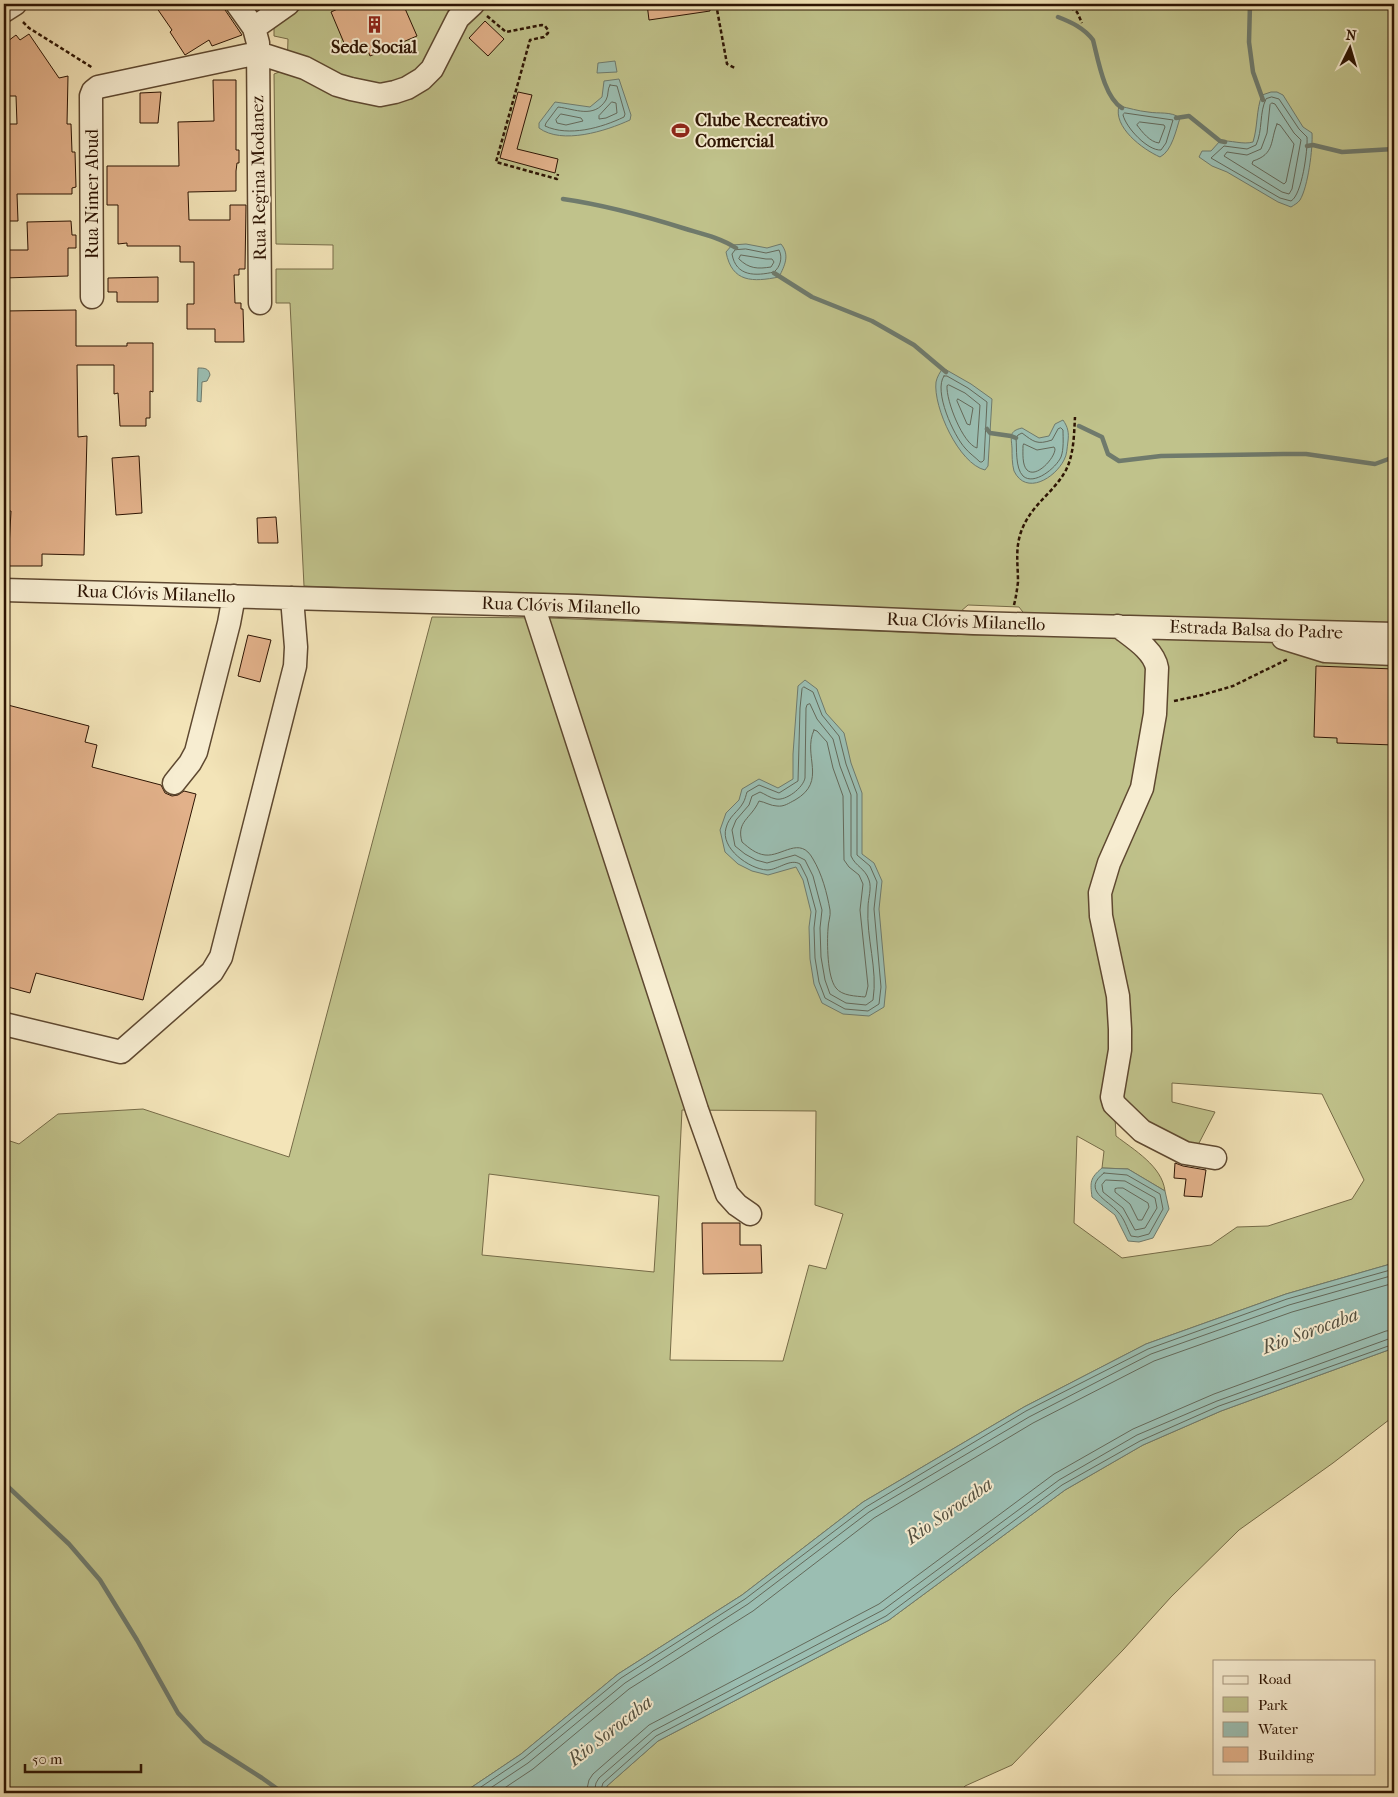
<svg xmlns="http://www.w3.org/2000/svg" width="1398" height="1797" font-family="'IM FELL French Canon',serif">
	<style>
		.green { fill: #c0c28b; stroke: #766b47; fill-rule: evenodd }
		.water { fill: #9bbeb2; stroke: #6f7a6c }
		.lines { fill: none; stroke-linecap: round; stroke-linejoin: round }
		.shore { stroke: #64695a; stroke-width: 1 }
		.stream { stroke: #6f7a6c; stroke-width: 4.5 }
		.building { fill: #e2b18a; stroke: #2d1403 }
		.minor-casing { stroke: #5e4830; stroke-width: 25 }
		.path { stroke: #2d1403; stroke-width: 2.5; stroke-dasharray: 4 2.5; stroke-linecap: butt }
		.minor { stroke: #f7edd1; stroke-width: 22 }
		.labels { text-anchor: middle; dominant-baseline: central; stroke-width: 4; stroke-linejoin: round; paint-order: stroke }
		.poi-label { font-size: 18px; font-weight: bold; fill: #2d1403; stroke: #f7edd1 }
		.street-label { font-size: 18px; fill: #2d1403; stroke: #f7edd1 }
		.water-label { font-size: 19px; font-style: italic; fill: #545040; stroke: #f7edd1 }
	</style>
	<rect width="100%" height="100%" fill="#f3e4b8"/>
	<filter id="stains"><feTurbulence type="fractalNoise" baseFrequency=".004" numOctaves="4"/><feColorMatrix values="0 0 0 0 .2 0 0 0 0 .09 0 0 0 0 .02 0 0 0 .5 -.17"/></filter>
	<radialGradient id="worn" r=".72"><stop offset=".6" stop-color="#630" stop-opacity="0"/><stop offset="1" stop-color="#630" stop-opacity=".3"/></radialGradient>
	<!-- green -->
	<path class="green" d="M308,4h1086v625l-368,-13 -7,-9 -51,-2 -8,7 -656,-26 -14,-283h-14v-34h57v-24l-57,-1 -2,-170 13,-5 1,-30 -14,-3v-9z
		M432,617l117,1 424,17 175,-1 246,6v623l-108,31 -140,50 -122,63 -161,95 -121,93 -124,79 -97,80 -58,39h-459v-654l15,5 39,-30 85,-5 146,48zM1172,1083l150,11 42,86 -12,19 -84,27 -31,1 -26,18 -89,13 -48,-35 3,-87 27,15 -2,17 26,1 37,22c-3,-25 -31,-41 -49,-55l-1,-19 72,33 11,-5 17,-33 -43,-10zM682,1110l134,1 -1,94 28,9 -17,55 -17,-4 -26,96 -113,-1zM489,1174l170,22 -5,76 -172,-17z
		M1394,1348v68l-61,47 -94,67 -68,67 -48,53 -111,115 -47,21 -6,7h-354l2,-7 51,-45 231,-121 176,-130 78,-45 78,-34z"/>
	<!-- water -->
	<path class="water" d="M615,61l2,11 -20,1 1,-10z
		M619,79l12,36 -1,5c-24,11 -68,25 -91,8v-5l16,-21 35,5 12,-10 2,-16z
		M1271,92h6l6,3 20,32 9,6c1,15 -4,54 -12,67 -2,3 -6,5 -9,7l-13,-5 -51,-30 -15,-6 -13,-9 3,-6h9l9,-10c11,-1 23,4 33,1 5,-16 3,-32 9,-47z
		M1119,106c10,2 19,5 29,6 11,2 23,-1 32,6 -4,12 -8,33 -20,39 -18,-8 -47,-30 -41,-51z
		M746,244l21,4 14,-4c9,11 4,21 -2,33 -26,5 -47,6 -53,-25l6,-7z
		M198,368c6,0 11,0 12,7l-3,6 -5,1 -1,20 -4,-1z
		M943,368l28,16 21,15 -4,67 -3,4c-26,-6 -52,-63 -49,-88 1,-5 4,-10 7,-14z
		M1063,420c5,7 6,13 5,21 -1,7 -1,14 -4,19 -9,18 -38,36 -50,11 -2,-7 -2,-16 -2,-23 -1,-12 -3,-17 10,-20l17,10 10,-2 6,-12z
		M805,680l12,9 9,24 18,20 7,30 11,30v61l12,9 8,18 -3,28 7,78 -2,20 -15,9 -26,-2 -21,-11 -8,-19 -4,-25 -1,-32 2,-15 -8,-32 -7,-13 -28,8 -16,-4 -14,-7 -13,-12 -5,-22 6,-17 13,-13 3,-11 17,-10 19,9 15,-9v-25l5,-68z
		M1102,1168l26,1 37,22 4,18 -16,29 -14,4 -11,-1 -13,-26 -23,-18c-2,-15 -2,-19 10,-29z
		M1394,1263v85l-173,63 -78,34 -78,45 -176,130 -231,121 -51,45 -2,7h-142l58,-39 97,-80 124,-79 121,-93 161,-95 122,-63 140,-50z"/>
	<g class="lines">
		<!-- shore -->
		<path class="shore" d="M610,85l7,1 8,28 -1,3c-23,11 -55,20 -79,9l1,-3 12,-16c17,2 36,12 48,-7 3,-5 1,-11 4,-15z
			M1272,97l7,2 20,30 8,8c1,12 -5,58 -16,64l-11,-3 -69,-40 13,-12 23,3 9,-4c7,-15 3,-32 10,-46z
			M612,102l4,1 1,10 -11,5 -7,1v-3z
			M1272,103l3,1 19,29 7,7 -9,49 -3,5 -7,-2 -58,-36 3,-4 20,3 14,-6 6,-16 3,-28z
			M1125,113l48,7 -7,23 -5,7c-13,1 -35,-22 -38,-35z
			M561,114l20,4 2,3 -17,4 -9,-2 -1,-3z
			M1140,122l24,3 1,2 -6,16c-9,-1 -17,-11 -22,-18z
			M1277,124l3,1 14,19 -8,38 -2,2 -32,-20 1,-3c22,-7 17,-20 24,-37z
			M746,249l20,4 13,-3c4,8 1,17 -5,22 -18,4 -38,5 -42,-18l3,-4z
			M741,255l25,4h6l2,3 -3,5c-13,2 -22,2 -32,-8z
			M944,376h3l21,12 19,14 -3,58 -2,2h-2c-5,-5 -11,-9 -15,-14 -11,-12 -32,-57 -21,-72z
			M949,385l16,8 15,12 -3,43c-14,-4 -31,-47 -30,-62z
			M958,399l15,9 -3,17 -3,-1 -10,-23z
			M1061,428l2,2c0,8 1,19 -2,27 -5,11 -27,29 -38,19 -8,-8 -6,-28 -7,-38l2,-3 4,-2c12,9 15,12 30,7l6,-11z
			M1024,444l13,6 17,-3 1,2c0,9 -19,30 -28,21 -5,-5 -4,-17 -4,-24z
			M804,687l9,5 9,23 17,21 7,28 11,30v61l13,11 7,16 -3,27 7,78 -2,17 -11,7 -23,-2 -20,-11 -6,-16 -4,-24 -1,-30 2,-17 -9,-33 -7,-14c-10,-6 -22,6 -33,6 -18,-1 -47,-22 -41,-42 3,-12 12,-16 17,-25 2,-3 3,-8 4,-11l12,-7 20,8 19,-12 2,-73 2,-19z
			M810,704l7,15 16,20 7,27 11,29v61c5,11 14,12 18,24 3,8 -1,19 -1,27 -2,31 10,62 5,93l-7,5 -20,-2 -16,-9 -5,-14 -4,-23 -1,-29 2,-18 -9,-34 -8,-16 -10,-5 -28,8 -11,-3 -11,-6 -10,-8 -3,-16 4,-10 13,-15 3,-9 8,-4c5,2 10,6 16,7 10,2 27,-11 29,-21l1,-70 1,-3z
			M814,730l3,1 10,11 6,26 10,28 1,64 5,7 10,8 4,9 -3,26 8,76 -2,9 -1,2c-9,-1 -23,-1 -29,-9 -9,-11 -9,-46 -8,-59 0,-7 3,-13 2,-19 -3,-17 -8,-36 -17,-51 -13,-24 -31,-2 -48,-4 -9,-1 -16,-7 -23,-13 -6,-21 9,-23 17,-41 6,1 12,5 18,5 7,1 12,-3 18,-6 33,-19 7,-44 19,-70z
			M1104,1173l23,2 33,19 3,15 -14,25 -11,3 -7,-1c-4,-8 -7,-18 -13,-24 -10,-12 -37,-22 -14,-39z
			M1106,1180l19,1 30,17 2,10 -12,20 -10,2 -12,-22 -20,-16 -1,-7z
			M1118,1188h5l25,15 1,4 -7,13h-4l-8,-16 -15,-12v-3z
			M472,1793l52,-35 97,-80 124,-79 121,-92 160,-96 122,-62 139,-50 107,-30
			M483,1793l45,-30 97,-80 123,-79 121,-92 160,-95 122,-63 138,-49 105,-30
			M497,1793l36,-24 96,-80 124,-78 121,-93 159,-95 121,-62 138,-49 102,-29
			M586,1793l3,-13 4,-6 56,-49 230,-121 175,-130 79,-45 81,-35 172,-63 8,-1
			M594,1793l2,-10 3,-5 54,-47 230,-121 176,-130 78,-45 80,-34 177,-64
			M600,1793l3,-10 53,-47 230,-120 176,-131 78,-44 79,-35 175,-62"/>
		<!-- stream -->
		<path class="stream" d="M1250,4l-1,38 4,30 10,28
			M1058,17c13,5 26,11 35,23 5,19 11,57 29,68
			M1176,118l13,-2 31,25 5,1
			M1307,146l6,-1 29,7 52,-3
			M563,199c42,6 82,17 123,30 17,5 35,9 50,19
			M774,273l38,24 60,24 42,24 32,27
			M1079,426l23,11 6,17 11,7 42,-5 122,-2h23l69,10 19,-7
			M987,429l3,4 21,3 5,2
			M4,1483l65,61 31,36 37,60 41,73 26,28 58,37 21,15"/>
	</g>
	<!-- building -->
	<path class="building" d="M154,4h67l21,31 -30,11 -3,-6 -24,15 -15,-23 2,-2z
		M340,4h63l14,32 -47,20 -5,-13 -18,7 -16,-38 11,-5z
		M647,4h63v7l-61,9z
		M485,21l19,18 -16,17 -19,-18z
		M29,34l30,44 9,-2 -1,48h4l1,28h3l1,35 -4,1v6h-55l1,27h-14v-97h13l-1,-28h-12v-52l12,-9 4,5z
		M213,80h23v70h3v13h-2l-1,8v20l-48,1 1,28h41v-15h16l-1,64h-6v6h-5l1,28h6v6h2l1,33h-29v-13h-28v-25h7v-42h-14v-16h-53v-3l-9,1v-39h-11v-39h72l-1,-44 36,-1z
		M161,92l-3,31h-18v-30z
		M518,92l14,3 -15,54 41,10 -3,14 -55,-15z
		M71,221l1,14h4v13h-8v28l-64,2v-28h24l-1,-28z
		M158,277v25h-41v-10h-9v-14z
		M76,310v36h51v-3h26v49l-3,-1v27h-4v8h-26l-2,-33 -4,1v-29h-37l1,72 9,-1 -3,119 -42,-1v12h-34l3,-55h-7v-200z
		M139,456l3,57 -26,2 -4,-57z
		M276,517l2,26h-20l-1,-25z
		M248,635l23,5 -11,42 -22,-6z
		M1316,666l78,3v76l-57,-2v-5l-23,-1z
		M4,704l85,22 -4,16 12,3 -5,22 69,18 4,8 7,3 6,-1 6,-4 12,3 -53,206 -107,-27 -6,20 -26,-7z
		M1175,1163l8,3 23,4 -4,27 -18,-1 2,-17 -12,-1z
		M702,1223h38v22h21l1,28 -59,1z"/>
	<g class="lines">
		<defs>
			<path id="minor" d="M237,4l17,24 4,15 2,260
				M4,11l11,-7
				M254,28l34,-24
				M92,297l-1,-201 2,-5 5,-4 160,-34 47,15 32,17 14,4 29,6 15,-3 12,-4 15,-9 10,-10 26,-51 15,-14
				M4,590l573,16 397,17 420,11
				M533,605l164,505 30,84 10,11 13,9
				M1118,626c14,11 36,24 39,42l-2,46 -13,74 -33,75 -9,30 1,23 17,80 2,33v21l-8,47 2,7 28,27 43,22 30,5
				M1283,638l42,13 69,3
				M174,783l16,-20 6,-11 33,-129 5,-27
				M4,1024l117,28 91,-80 9,-15 74,-291 1,-19 -4,-49"/>
		</defs>
		<!-- minor casing -->
		<use href="#minor" class="minor-casing"/>
		<!-- path -->
		<path class="path" d="M716,4l11,60 8,4
			M1065,4l12,8 5,11
			M487,16l19,16 36,-7 3,1 3,4v3l-4,4 -14,3 -34,122 61,17 1,-5
			M23,22l6,6 64,40
			M1014,605c2,-8 3,-15 4,-23 0,-17 -3,-33 3,-50 10,-28 32,-38 45,-62 8,-16 8,-36 9,-53
			M1174,701l28,-6 31,-9 55,-27"/>
		<!-- minor -->
		<use href="#minor" class="minor"/>
	</g>
	<!-- icons -->
	<defs>
		<symbol id="building-bare" viewBox="-9 -9 18 18"><path d="M-4-6H4V6H1V3H-1V6H-4ZM-2.5-4.3h1.7v1.8h-1.7ZM.8-4.3h1.7v1.8H.8ZM-2.5-1h1.7V.8h-1.7ZM.8-1h1.7V.8H.8Z" fill="#8f2418" stroke="#f7edd1" stroke-width="2.5" paint-order="stroke"/></symbol>
		<symbol id="stadium-bare" viewBox="-9 -9 18 18"><path d="M0-5a6.5 5 0 1 0 0 10a6.5 5 0 1 0 0-10ZM-3.5-1.8h7v3.6h-7Z" fill="#8f2418" stroke="#f7edd1" stroke-width="2.5" paint-order="stroke"/></symbol>
	</defs>
	<g fill-rule="evenodd">
		<use href="#building-bare" x="362" y="12" width="25" height="25"/>
		<use href="#stadium-bare" x="668" y="118" width="25" height="25"/>
	</g>
	<g class="labels">
		<!-- poi labels -->
		<g class="poi-label">
			<text x="374" y="47">Sede Social</text>
			<text x="695" y="120" text-anchor="start">Clube Recreativo<tspan x="695" dy="21">Comercial</tspan></text>
		</g>
		<!-- street labels -->
		<g class="street-label">
			<text transform="translate(259 178) rotate(-91)">Rua Regina Modanez</text>
			<text transform="translate(92 194) rotate(-90)">Rua Nimer Abud</text>
			<text transform="translate(156 594) rotate(2)">Rua Clóvis Milanello</text>
			<text transform="translate(561 606) rotate(2)">Rua Clóvis Milanello</text>
			<text transform="translate(966 622) rotate(2)">Rua Clóvis Milanello</text>
			<text transform="translate(1256 630) rotate(2)">Estrada Balsa do Padre</text>
		</g>
		<!-- water labels -->
		<g class="water-label">
			<text transform="translate(1310 1331) rotate(-20)">Rio Sorocaba</text>
			<text transform="translate(949 1511) rotate(-35)">Rio Sorocaba</text>
			<text transform="translate(610 1731) rotate(-38)">Rio Sorocaba</text>
		</g>
	</g>
	<!-- margin -->
	<rect width="1398" height="1797" fill="none" stroke="#f3e4b8" stroke-width="20"/>
	<rect x="5" y="5" width="1388" height="1787" fill="none" stroke="#2d1403" stroke-width="2.5"/>
	<rect x="10" y="10" width="1378" height="1777" fill="none" stroke="#2d1403"/>
	<!-- legend -->
	<rect x="1213" y="1660" width="162" height="115" fill="#f7edd1" stroke="#a6967f"/>
	<rect x="1223" y="1676" width="25" height="8" fill="#f7edd1" stroke="#a6967f"/>
	<text x="1258" y="1684" font-size="15" fill="#2d1403">Road</text>
	<rect x="1223" y="1697" width="25" height="15" fill="#c0c28b" stroke="#a6967f"/>
	<text x="1258" y="1710" font-size="15" fill="#2d1403">Park</text>
	<rect x="1223" y="1722" width="25" height="15" fill="#9bbeb2" stroke="#a6967f"/>
	<text x="1258" y="1734" font-size="15" fill="#2d1403">Water</text>
	<rect x="1223" y="1747" width="25" height="15" fill="#e2b18a" stroke="#a6967f"/>
	<text x="1258" y="1760" font-size="15" fill="#2d1403">Building</text>
	<!-- north arrow -->
	<g transform="translate(1350 48) rotate(5)" stroke="#f7edd1" stroke-width="4" paint-order="stroke">
	<path d="M0-4L9 19L0 12L-9 19Z" fill="#2d1403"/>
	<text y="-8" font-size="14" font-weight="bold" text-anchor="middle" fill="#2d1403">N</text>
	</g>
	<!-- scale -->
	<path d="M25 1764v8h116v-8" fill="none" stroke="#2d1403" stroke-width="2.5"/>
	<text x="32" y="1764" font-size="15" fill="#2d1403" stroke="#f7edd1" stroke-width="4" paint-order="stroke">50 m</text>
	<rect width="100%" height="100%" filter="url(#stains)"/>
	<rect width="100%" height="100%" fill="url(#worn)"/>
</svg>
